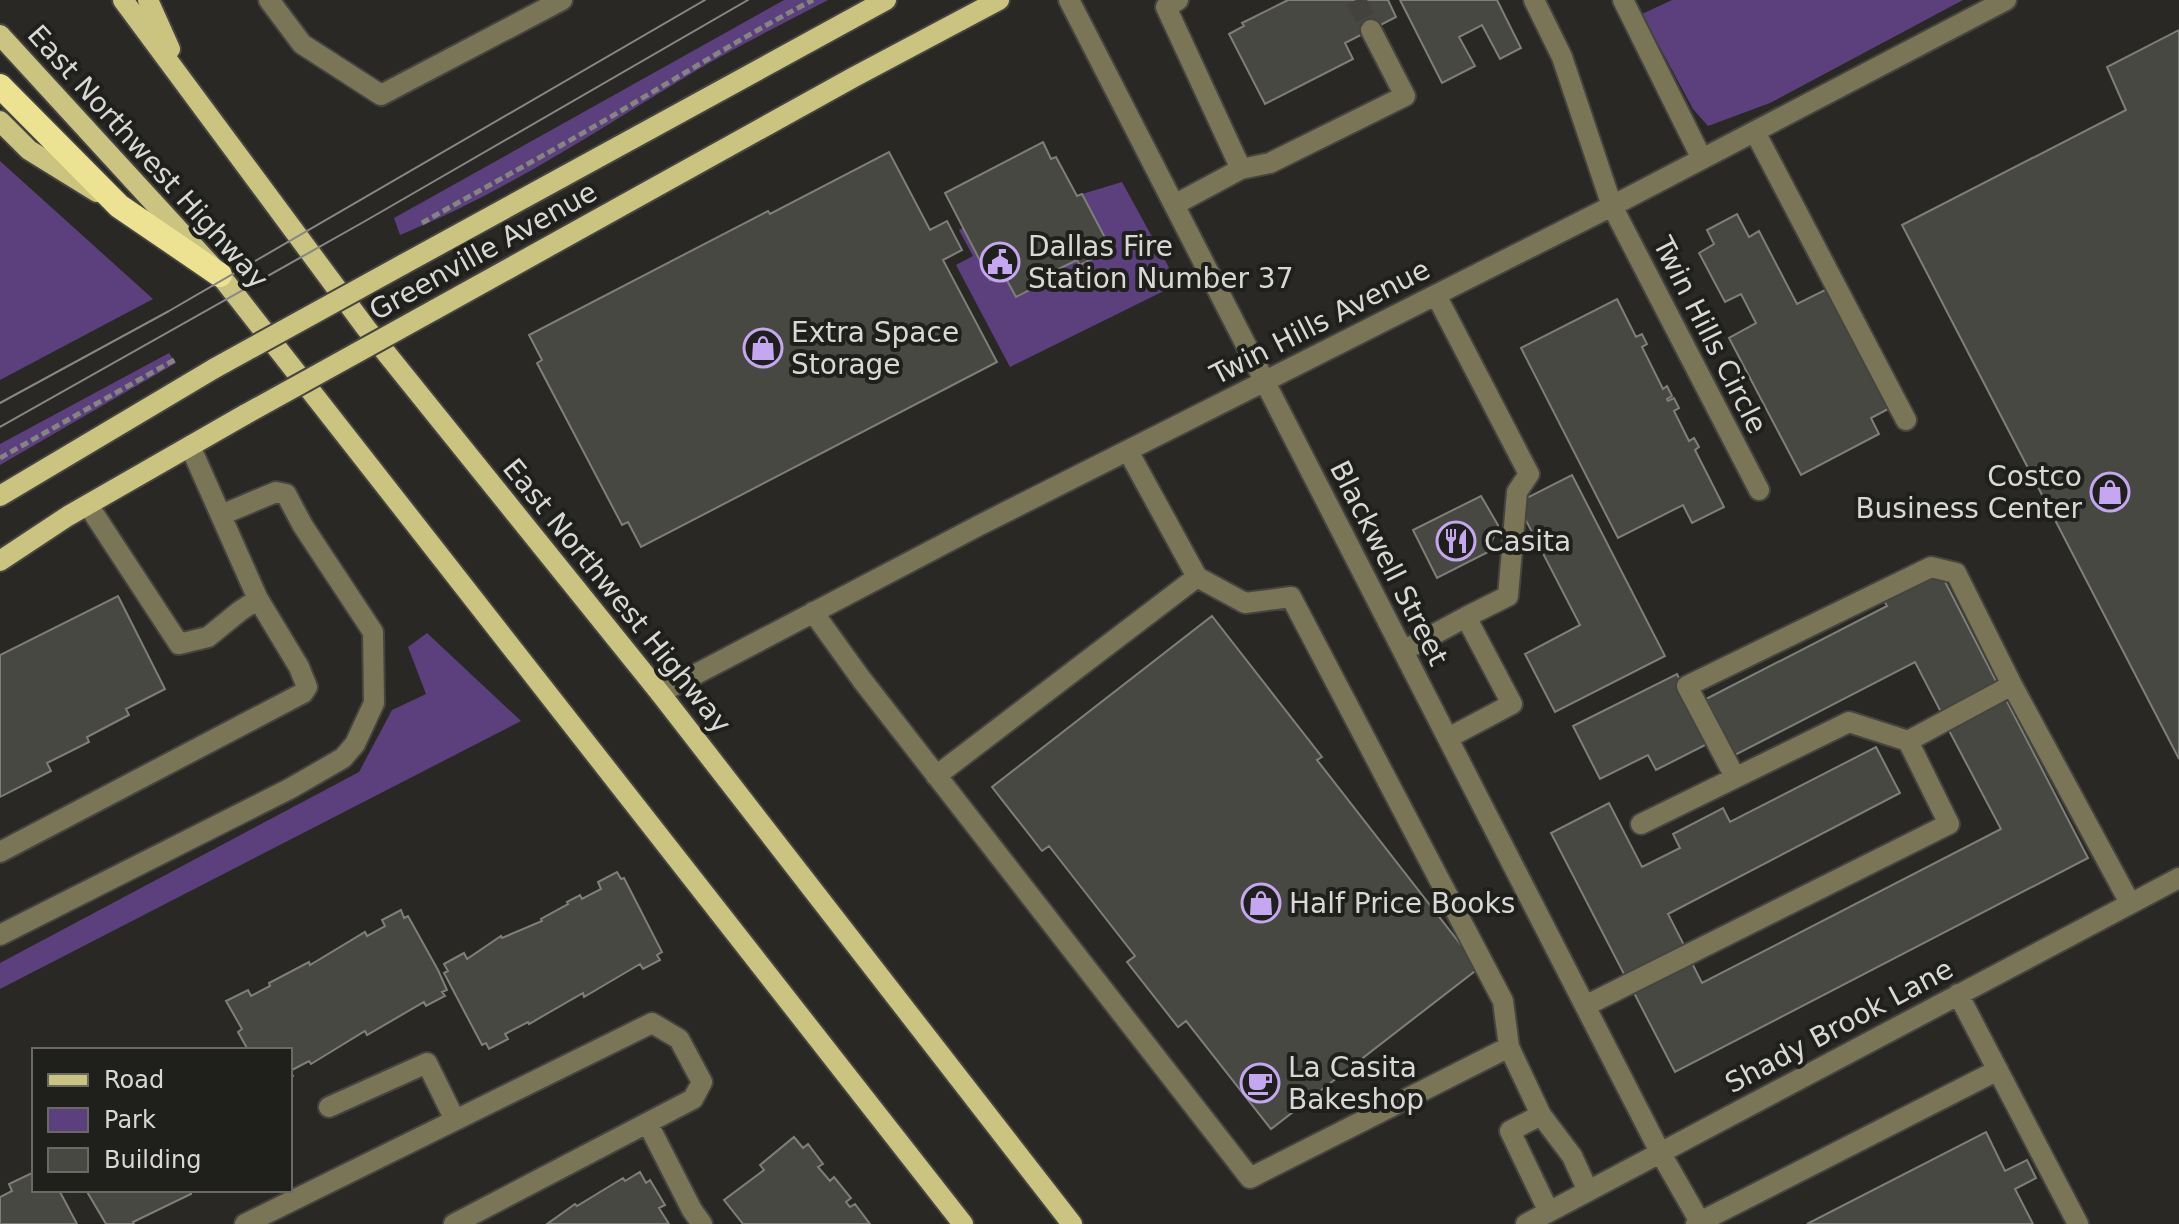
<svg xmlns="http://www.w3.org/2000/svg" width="2179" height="1224" font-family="'DejaVu Sans',sans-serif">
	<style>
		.green { fill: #5b407d }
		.building { fill: #484843; stroke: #7f7f7a; stroke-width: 2 }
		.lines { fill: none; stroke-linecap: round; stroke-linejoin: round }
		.minor-tunnel { stroke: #43423f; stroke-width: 20; stroke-dasharray: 20 10; stroke-linecap: butt }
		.minor-casing { stroke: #454440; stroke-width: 24 }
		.major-casing { stroke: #454440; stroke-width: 24 }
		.highway-casing { stroke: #454440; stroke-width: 28 }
		.path { stroke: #858481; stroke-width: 5; stroke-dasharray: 8 4; stroke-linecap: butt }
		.minor { stroke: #797556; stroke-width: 20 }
		.major { stroke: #cbc380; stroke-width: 20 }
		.highway { stroke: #ece291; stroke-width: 24 }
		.tram { stroke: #888785; stroke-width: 2 }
		.major-bridge-casing { stroke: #454440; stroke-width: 24; stroke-linecap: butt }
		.major-bridge { stroke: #cbc380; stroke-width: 20 }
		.labels { text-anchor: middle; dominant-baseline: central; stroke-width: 8; stroke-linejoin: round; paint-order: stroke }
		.street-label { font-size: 28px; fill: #d9d8d6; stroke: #1f1f1b }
		.poi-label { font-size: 28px; fill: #d9d8d6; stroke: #1f1f1b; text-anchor: start }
	</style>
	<rect width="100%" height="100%" fill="#292824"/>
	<!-- green -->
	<path class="green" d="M784,0h44c-40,21 -80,41 -119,63 -101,60 -200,128 -309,172l-6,-17z
		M1672,0h291l-193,103 -62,23 -15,-17 -51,-95z
		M0,161l153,138 -153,81z
		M1122,182l56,102 -168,83 -54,-102 17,-9 -14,-26 4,-2 27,52 13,-7 14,24 33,-18 -1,-5 28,-14 3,5 31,-16 -29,-55z
		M169,353l7,10 -176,102v-21z
		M427,633l94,88 -521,268v-26l359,-191 33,-62 34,-16 -18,-47z"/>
	<!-- building -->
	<path class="building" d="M1288,0h100l8,17 -51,26 8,16 -88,45 -36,-70 15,-8 -2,-3z
		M1400,0h97l24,48 -21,11 -18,-34 -23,12 16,29 -33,17z
		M2179,30v729l-277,-534 224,-115 -19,-43z
		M1043,142l8,17 5,-2 21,39 5,-2 29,55 -31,16 -3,-5 -29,14 3,5 -35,18 -13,-24 -13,7 -45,-87z
		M889,152l41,78 17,-9 15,29 -19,10 54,102 -356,185 -13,-25 -6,3 -85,-162 5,-3 -13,-25 239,-124 2,3z
		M1737,214l12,23 10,-6 38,73 30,-15 63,119 -19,10 8,16 -78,41 -72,-137 27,-15 -15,-29 -16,8 -26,-49 15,-9 -7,-14z
		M1617,299l19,38 6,-3 5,10 -5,3 21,42 4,-3 5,10 -5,3 1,2 6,-3 5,10 -5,3 15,30 5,-3 5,9 -4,3 29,57 -32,16 -9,-18 -65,33 -97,-190z
		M1572,475l93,181 -110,56 -30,-58 55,-29 -63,-122z
		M1481,496l17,29 -10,27 -51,26 -24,-48z
		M1940,572l60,117 -56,29 -29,-56 -180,93 -29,-56 181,-93 -3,-5z
		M118,596l47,93 -39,20 3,6 -42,22 2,5 -42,21 4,8 -51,26v-142z
		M1212,616l110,141 -5,3 162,208 -208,161 -85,-108 -8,6 -51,-65 8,-6 -86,-110 -7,5 -50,-64z
		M1677,674l34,68 -55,28 -8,-15 -48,24 -27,-53z
		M2003,694l85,164 -413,214 -42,-81 58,-30 11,22 299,-154 -56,-106z
		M1876,747l24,46 -232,121 17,33 -59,31 -75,-145 58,-30 33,64 38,-19 -7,-14 50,-26 7,14z
		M617,872l4,7 3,-1 38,74 -5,3 3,5 -17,9 -3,-5 -56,33 -1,-4 -54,31 -1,-2 -23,12 3,5 -19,10 -3,-6 -4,2 -38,-72 4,-2 -4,-7 20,-11 3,6 34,-23 1,2 40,-17 -1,-2 27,-15 -1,-2 13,-7 2,4 19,-10 -3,-7z
		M401,910l3,8 4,-2 30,54 9,20 -5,2 3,4 -19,10 -2,-4 -57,33 -2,-4 -54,33 -2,-3 -19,10 3,5 -3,2v-28h-42l-10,-18 4,-3 -16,-28 22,-11 3,6 19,-10 -1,-3 40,-21 1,3 55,-33 2,4 18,-10 -3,-6z
		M1986,1132l19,39 22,-11 9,18 -21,11 18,35h-226z
		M794,1137l9,11 5,-4 15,20 -5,3 12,14 4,-4 17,21 -5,4 4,5 5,-3 15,20h-127l-19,-24 40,-30 -4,-5z
		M34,1172v18h25l18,34h-77v-27l12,-6 -3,-7z
		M640,1172l6,11 4,-3 15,25 -6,3 10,16h-122l28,-20 2,2 46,-28 2,3z
		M86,1190h106l-2,1 1,3 -58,28 1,2h-28z"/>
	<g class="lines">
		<!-- minor-tunnel -->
		<path class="minor-tunnel" d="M1356,0l15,30"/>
		<defs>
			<path id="minor" d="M269,0l33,44 79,51 181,-95
				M1069,0l591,1152 40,70 5,2
				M1534,0l28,57 50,149 147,284
				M1623,0l79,159
				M1755,132l151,288
				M1241,169l29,-6 135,-67 -34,-66
				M1174,205l67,-36 -75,-162 12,-7
				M1436,295l93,179 -12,18 -9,104 -42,21 46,87 -64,34
				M1128,451l69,126 48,26 46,-6 212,404 6,46
				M88,505l91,139 29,-7 32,-26 18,-12 -68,-153
				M813,612l49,68 388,498 259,-131 32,68 31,41 16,35
				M1403,651l63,-34
				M660,693l318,-167 634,-320 394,-206
				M936,776l261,-199
				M1735,777l-48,-91 244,-119 25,6 56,112 118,218
				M1641,824l208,-102 59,19 104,-56
				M0,852l303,-159 4,-6 -8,-20 -41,-68
				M0,935l291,-147 52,-30 12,-14 19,-41 -1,-71 -70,-106 -17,-32 -10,-2 -55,23
				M1958,994l120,230
				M1585,1006l364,-182 -41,-83
				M329,1107l98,-44 28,57
				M1541,1115l-31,16 39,81
				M648,1124l44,86 10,14
				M245,1224l407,-201 27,16 23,43 -9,17 -239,125
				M1526,1224l653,-346
				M1696,1224l302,-154"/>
			<path id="major" d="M123,0l243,328 294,365 412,531
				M148,0l22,49
				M0,35l220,240 743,949
				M0,121l29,29 68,42
				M402,265l484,-265
				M434,310l420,-233 145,-77
				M0,496l215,-128
				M0,561l68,-45 178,-102"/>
			<path id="highway" d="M0,86l119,120 101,69"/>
		</defs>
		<!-- minor casing -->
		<use href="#minor" class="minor-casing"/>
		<!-- major casing -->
		<use href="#major" class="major-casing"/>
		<!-- highway casing -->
		<use href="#highway" class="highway-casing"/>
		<!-- path -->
		<path class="path" d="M422,223c72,-41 146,-80 217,-123 58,-34 114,-69 174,-100
			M0,458l176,-99"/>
		<!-- minor -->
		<use href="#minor" class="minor"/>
		<!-- major -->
		<use href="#major" class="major"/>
		<!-- highway -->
		<use href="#highway" class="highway"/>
		<!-- tram -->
		<path class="tram" d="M0,403l169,-92 536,-311
			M0,427l367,-207 381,-220"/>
		<defs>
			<path id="major-bridge" d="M215,368l187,-103
				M246,414l188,-104"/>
		</defs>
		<!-- major-bridge casing -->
		<use href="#major-bridge" class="major-bridge-casing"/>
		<!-- major-bridge -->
		<use href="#major-bridge" class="major-bridge"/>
	</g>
	<!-- icons -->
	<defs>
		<symbol id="civic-ring" viewBox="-11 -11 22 22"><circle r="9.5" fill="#1f1f1b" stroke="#c5a7f1" stroke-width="1.5"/><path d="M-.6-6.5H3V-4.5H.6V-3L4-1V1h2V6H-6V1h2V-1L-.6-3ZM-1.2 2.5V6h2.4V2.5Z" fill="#c5a7f1"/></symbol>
		<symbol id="shop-ring" viewBox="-11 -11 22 22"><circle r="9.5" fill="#1f1f1b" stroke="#c5a7f1" stroke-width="1.5"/><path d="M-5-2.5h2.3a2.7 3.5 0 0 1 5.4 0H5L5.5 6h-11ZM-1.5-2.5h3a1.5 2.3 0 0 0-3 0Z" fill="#c5a7f1"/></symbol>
		<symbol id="restaurant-ring" viewBox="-11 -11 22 22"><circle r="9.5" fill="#1f1f1b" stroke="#c5a7f1" stroke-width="1.5"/><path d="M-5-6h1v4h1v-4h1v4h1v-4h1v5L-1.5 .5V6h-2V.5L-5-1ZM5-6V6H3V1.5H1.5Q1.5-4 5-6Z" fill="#c5a7f1"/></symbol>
		<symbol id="cafe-ring" viewBox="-11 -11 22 22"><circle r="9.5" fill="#1f1f1b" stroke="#c5a7f1" stroke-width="1.5"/><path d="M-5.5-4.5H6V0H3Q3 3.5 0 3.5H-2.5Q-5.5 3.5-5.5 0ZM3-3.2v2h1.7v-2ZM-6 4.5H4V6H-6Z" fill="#c5a7f1"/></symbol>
	</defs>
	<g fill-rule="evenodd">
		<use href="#civic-ring" x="978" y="240" width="44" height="44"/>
		<use href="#shop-ring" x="741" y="326" width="44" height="44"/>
		<use href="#shop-ring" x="2088" y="470" width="44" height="44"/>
		<use href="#restaurant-ring" x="1434" y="519" width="44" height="44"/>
		<use href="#shop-ring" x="1239" y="881" width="44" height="44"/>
		<use href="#cafe-ring" x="1238" y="1061" width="44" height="44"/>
	</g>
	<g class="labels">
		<!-- street labels -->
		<g class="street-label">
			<text transform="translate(148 157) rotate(48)">East Northwest Highway</text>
			<text transform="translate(483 251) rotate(-29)">Greenville Avenue</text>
			<text transform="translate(1320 322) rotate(-27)">Twin Hills Avenue</text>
			<text transform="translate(1710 335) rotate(63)">Twin Hills Circle</text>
			<text transform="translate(1389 563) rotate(63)">Blackwell Street</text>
			<text transform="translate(617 596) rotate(51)">East Northwest Highway</text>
			<text transform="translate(1839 1026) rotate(-28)">Shady Brook Lane</text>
		</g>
		<!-- poi labels -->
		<g class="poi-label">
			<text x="1028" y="246">Dallas Fire<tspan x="1028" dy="32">Station Number 37</tspan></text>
			<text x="791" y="332">Extra Space<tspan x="791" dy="32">Storage</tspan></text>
			<text x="2082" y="476" text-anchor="end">Costco<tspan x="2082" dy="32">Business Center</tspan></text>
			<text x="1484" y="541">Casita</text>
			<text x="1289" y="903">Half Price Books</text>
			<text x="1288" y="1067">La Casita<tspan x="1288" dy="32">Bakeshop</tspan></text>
		</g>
	</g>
	<!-- legend -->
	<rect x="32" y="1048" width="260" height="144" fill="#1f1f1b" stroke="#696966" stroke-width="2"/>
	<rect x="48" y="1074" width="40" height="12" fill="#cbc380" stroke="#696966" stroke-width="2"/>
	<text x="104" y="1088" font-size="24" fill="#d9d8d6">Road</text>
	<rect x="48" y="1108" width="40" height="24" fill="#5b407d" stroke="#696966" stroke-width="2"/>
	<text x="104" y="1128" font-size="24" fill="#d9d8d6">Park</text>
	<rect x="48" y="1148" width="40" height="24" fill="#484843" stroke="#696966" stroke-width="2"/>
	<text x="104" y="1168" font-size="24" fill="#d9d8d6">Building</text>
</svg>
